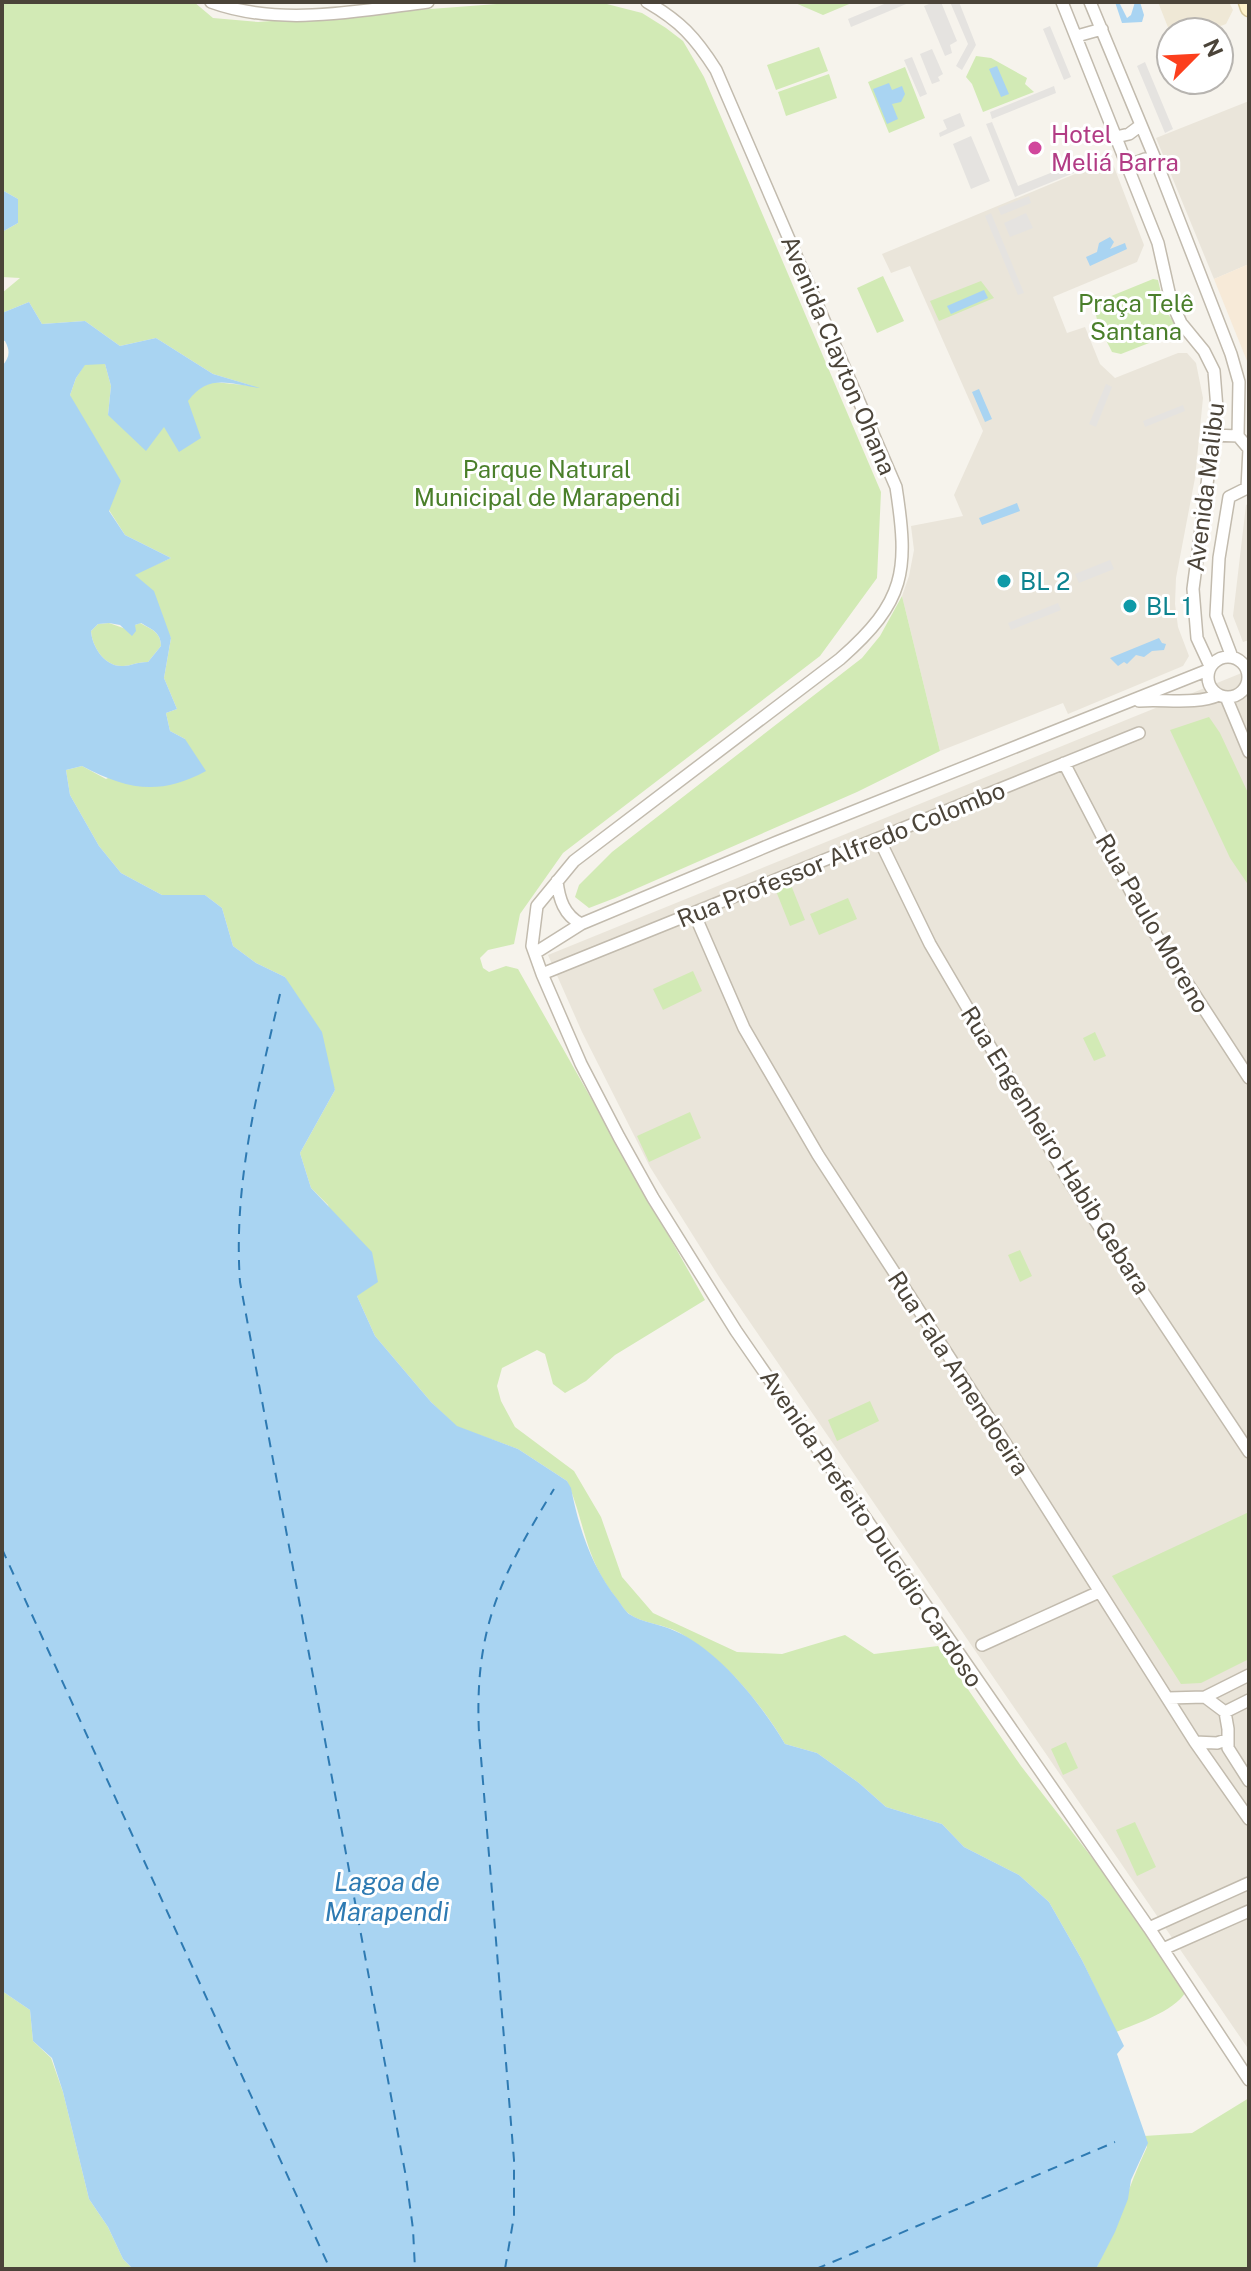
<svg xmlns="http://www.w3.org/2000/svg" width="1251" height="2271" font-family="'Public Sans',sans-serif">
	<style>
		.residential { fill: #eae5da }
		.commercial { fill: #f7ead8 }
		.education { fill: #efe8d6 }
		.green { fill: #d2eab5 }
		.parking { fill: #e5e3e0 }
		.water { fill: #a9d4f2; fill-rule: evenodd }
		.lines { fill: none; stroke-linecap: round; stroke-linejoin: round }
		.ferry { stroke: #2e7ab2; stroke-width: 2; stroke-dasharray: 10 8; stroke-linecap: butt }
		.street-casing { stroke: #c2bbae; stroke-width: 14 }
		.secondary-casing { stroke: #d6c79b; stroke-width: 19 }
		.street { stroke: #fff; stroke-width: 11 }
		.secondary { stroke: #fff3cd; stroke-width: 16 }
		.hotel-dot { fill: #d1479c; stroke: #fff; stroke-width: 3 }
		.culture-dot { fill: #0f9aa8; stroke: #fff; stroke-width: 3 }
		.labels { text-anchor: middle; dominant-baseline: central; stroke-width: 6; stroke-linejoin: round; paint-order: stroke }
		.hotel-label { font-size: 24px; fill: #b23c85; stroke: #fff; text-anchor: start }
		.park-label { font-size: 24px; fill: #4a7f2a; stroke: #fff }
		.street-label { font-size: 24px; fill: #4b4439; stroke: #fff }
		.culture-label { font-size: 24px; fill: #0d838f; stroke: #fff; text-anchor: start }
		.water-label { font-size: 26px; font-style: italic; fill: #2e7ab2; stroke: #fff }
	</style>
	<rect width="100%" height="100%" fill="#f6f3ec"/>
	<!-- residential -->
	<path class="residential" d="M1249,101v163l-35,15 -58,-141z
		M1111,159l33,86 -7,17 -84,35 14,36 18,-6 15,37 15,14 63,-25h9l9,10 7,35 -8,80 -19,100 -1,26 3,23 11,29 -6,10 -115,48 -5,-11 -123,48 -38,-155 7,-20 5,-26 -3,-24 52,-10 -9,-21 29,-64 -73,-165 -19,7 -9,-19z
		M1249,503v137l-6,2 -10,-26 13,-111z
		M1249,670v1380l-528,-770 -71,-113 -68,-135 -34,-77z"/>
	<!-- commercial -->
	<path class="commercial" d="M1249,264v102l-35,-87z"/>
	<!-- education -->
	<path class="education" d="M1158,2h71l4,8 -7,14 -22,8h-33v3z"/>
	<!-- green -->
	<path class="green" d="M2,2h192l19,16 45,4 267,-20h74l43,11 24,15 17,13 21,36 177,415 -4,86 -57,78 -257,197 -43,61 -6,30 -26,6 -8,8 3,10 6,4 17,-6 12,3 187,331 -90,55 -29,26 -21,12 -12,-9 -8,-30 -8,-4 -35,18 -5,18 4,15 14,26 59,44 27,46 21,60 31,36 84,39 45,2 63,-19 29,19 64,-8 83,120 107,138 57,89c-11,18 -49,31 -69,39l-34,-72 -33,-58 -30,-27 -55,-28 -22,-23 -56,-17 -27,-24 -42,-30 -32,-9c-26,-44 -61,-85 -105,-111 -15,-9 -38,-9 -52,-20 -4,-3 -8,-10 -11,-14 -33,-41 -31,-74 -50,-118l-49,-32 -61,-22 -26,-25 -56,-66 -18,-40 -29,-91 -17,-17 -11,-35 35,-63 -50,-113 -29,-14 -23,-17 -11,-38 -17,-13h-43l-41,-22 -22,-27 -29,-51 -4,-25 16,-4 24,13 79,-40 -15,-8 -4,-18 11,-4 -13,-31 7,-40 -37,-64 37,-16 -46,-23 -16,-25 -39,-115 6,-17 9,-14h20l6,22 -3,29 56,12 35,-40 15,-5 39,4 -40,-12 -57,-36 -36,8 -35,-25 -43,3 -13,-22 -27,11v-20l18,-15 -18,-1v-45l16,-9v-24l-16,-9z
		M793,2h61l-31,13z
		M819,47l9,24 -52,19 -9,-25z
		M976,56l15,2 36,20 -2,6 9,8 -51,20 -11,-28 -6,-7z
		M905,67l20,51 -36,15 -21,-51z
		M829,74l8,24 -51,18 -8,-24z
		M883,276l21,45 -27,12 -20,-45z
		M1153,279l5,1 7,30 14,19 -2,3 -56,22 -9,-2c-7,-15 -23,-37 -13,-51z
		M981,281l13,17 -55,23 -9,-20z
		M902,596l38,155 -83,41 -242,106 -26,10 -14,-11 4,-12 33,-33 250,-194 18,-22z
		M109,623l17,6 14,-6c11,6 21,9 21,23l-13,16c-12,0 -17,4 -25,4 -19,1 -31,-20 -32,-35l7,-7z
		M1209,717l11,16 29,62v91l-19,-28 -60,-128z
		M791,885l14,35 -15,6 -14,-35z
		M848,898l9,21 -38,16 -9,-21z
		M693,971l9,20 -39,19 -10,-21z
		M1095,1032l11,24 -12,5 -11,-23z
		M690,1112l11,26 -52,24 -12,-26z
		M1020,1250l12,26 -12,6 -12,-27z
		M870,1401l9,20 -42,20 -9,-21z
		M1249,1512v147l-48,24 -20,1 -69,-108z
		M1066,1742l12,26 -15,7 -12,-26z
		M1135,1822l21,45 -19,9 -21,-46z
		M2,1991l28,19 3,31 18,17 12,34 26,107 19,28 15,32 10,10h-131z
		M1249,2098v171h-153c20,-40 32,-82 51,-122l-3,-11 48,-3z"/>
	<!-- parking -->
	<path class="parking" d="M889,2h22l-60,25 -3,-8z
		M934,2h7l16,39 -7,4 2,8 -7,3 -21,-50z
		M950,2h9l17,43 -14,25 -6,-4 12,-22z
		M1050,26l21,51 -7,3 -21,-51z
		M932,49l11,25 -5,3 2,4 -8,3 -12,-30z
		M912,57l15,37 -7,3 -16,-37z
		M1145,62l28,67 -8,4 -28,-67z
		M1054,86l2,7 -64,26 -2,-7z
		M960,113l5,13 -25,11 -1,-4 8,-4 -4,-9z
		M992,122l26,64 75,-30 3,8 -81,33 -29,-73z
		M971,136l19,45 -19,8 -18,-45z
		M1029,196l2,7 -30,12 -3,-7z
		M991,213l33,80 -6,2 -33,-79z
		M1026,213l7,15 -23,9 -6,-14z
		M1106,384l6,3 -16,40 -7,-3z
		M1183,405l2,6 -40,16 -2,-6z
		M1110,560l4,9 -35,14 -4,-9z
		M1058,603l3,7 -50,20 -3,-7z"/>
	<!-- water -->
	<path class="water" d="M1115,2h4l8,16 4,-3 4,-13h5l4,13 -2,7 -20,1z
		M997,66l12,28 -8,3 -12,-28z
		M889,83l3,7 10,-4 3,8 -4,8 -9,2 6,15 -11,5 -14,-35z
		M2,190l16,9v24l-16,9z
		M1110,237l4,5 -4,7 15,-6 2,6 -37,17 -4,-9 11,-5 2,-9z
		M984,290l4,8 -37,16 -4,-8z
		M29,302l13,22 43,-3 35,25 36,-8 57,36 47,14c-31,-4 -51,-15 -72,13l13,37 -22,14 -15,-25 -18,24 -38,-36 3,-29 -6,-22 -20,1 -9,13 -6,17 51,86 -12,30 16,24 46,23 -36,17 19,16 17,47 -7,40 13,31 -11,4 4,18 15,8 21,32c-47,25 -78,19 -124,-5l-16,4 4,25 29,51 22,27 41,22h43l17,13 11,38 23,17 29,14 37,55 13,58 -35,63 11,35 61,64 6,30 -21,14 18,40 56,66 26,24 61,23 49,32 4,7c8,41 21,80 47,112 3,4 7,11 11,14 13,9 33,10 46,17 43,18 87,74 110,113l32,9 42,30 27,24 56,17 22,23 55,28 30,27 33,58 42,86 -7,8 31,89 -17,37 -3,19 -13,33 -19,37h-963l-10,-10 -15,-32 -19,-28 -26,-107 -11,-34 -19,-17 -3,-31 -28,-19v-1625c7,-8 9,-14 3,-25l-3,-1v-27zM109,623l11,2 12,11 4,-5 -1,-6 6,-2c10,6 20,9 20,23l-13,16c-12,0 -17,4 -25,4 -19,1 -31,-20 -32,-35l7,-7z
		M979,389l13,30 -7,3 -13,-30z
		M1017,503l3,8 -38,14 -3,-7z
		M1159,638l3,5 4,1 -2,6 -12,1 -8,6 -8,-2 -9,9 -3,-2 -6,4 -8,-8z"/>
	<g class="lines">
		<!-- ferry -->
		<path class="ferry" d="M280,994c-22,96 -47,188 -40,288l166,895 7,52 2,40
			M2,1549l328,720
			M505,2269l9,-53v-56l-35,-427c-5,-105 22,-157 75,-244
			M816,2269l299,-127"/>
		<defs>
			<path id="street" d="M211,2c68,25 147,9 217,0
				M647,2c33,19 48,35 69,68l180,417c13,84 10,114 -56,172l-266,202 -37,45 -5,40 10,28 39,90 38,73 34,61 83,133 413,597 100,152
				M1062,2l96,241 13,58 10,22 23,28 10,20 3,38 -24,180 4,49 13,28
				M1090,2l66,159 75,193 8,28 -1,54 11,13 -2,39 -18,9
				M1077,36l25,-7
				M1116,137l13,-3 12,-9
				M1127,166l18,-7 11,2
				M1213,435l25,1
				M1229,497l-10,61 -3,57 16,42
				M1208 677a20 20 0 1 1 40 0a20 20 0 1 1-40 0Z
				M1226,697l23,55
				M1139,701c26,-2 57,4 80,-6
				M1064,763l79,152 106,163
				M879,839l51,105 139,237 180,271
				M557,881c2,18 7,34 24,43
				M694,913l50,115 74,127 206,317 171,270 54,77
				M535,953l46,-29 196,-82 431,-172
				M542,974l597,-241
				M982,1645l117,-53
				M1205,1697l20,15 3,17v19l21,33
				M1168,1698l37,-1 44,-22
				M1225,1712l24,-12
				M1195,1742l22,1 9,-3
				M1149,1928l100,-45
				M1163,1949l86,-38"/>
			<path id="secondary" d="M1247,2l2,6"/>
		</defs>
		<!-- street casing -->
		<use href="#street" class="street-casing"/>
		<!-- secondary casing -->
		<use href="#secondary" class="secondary-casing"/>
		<!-- street -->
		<use href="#street" class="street"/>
		<!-- secondary -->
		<use href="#secondary" class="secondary"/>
	</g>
	<!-- markers -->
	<circle class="hotel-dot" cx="1035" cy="148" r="8"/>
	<g class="culture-dot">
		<circle cx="1004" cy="581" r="8"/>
		<circle cx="1130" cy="606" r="8"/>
	</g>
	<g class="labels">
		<!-- hotel labels -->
		<g class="hotel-label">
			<text x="1051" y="134">Hotel<tspan x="1051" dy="28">Meliá Barra</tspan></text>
		</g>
		<!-- park labels -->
		<g class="park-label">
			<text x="1136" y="303">Praça Telê<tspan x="1136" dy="28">Santana</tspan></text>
			<text x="547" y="469">Parque Natural<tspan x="547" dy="28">Municipal de Marapendi</tspan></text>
		</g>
		<!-- street labels -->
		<g class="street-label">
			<text transform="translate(839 355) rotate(67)">Avenida Clayton Ohana</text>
			<text transform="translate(1205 487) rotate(-83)">Avenida Malibu</text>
			<text transform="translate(841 854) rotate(-22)">Rua Professor Alfredo Colombo</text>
			<text transform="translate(1153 923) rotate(60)">Rua Paulo Moreno</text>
			<text transform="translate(1056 1150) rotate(58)">Rua Engenheiro Habib Gebara</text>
			<text transform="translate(959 1373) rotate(57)">Rua Fala Amendoeira</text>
			<text transform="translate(872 1528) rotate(56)">Avenida Prefeito Dulcídio Cardoso</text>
		</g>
		<!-- culture labels -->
		<g class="culture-label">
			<text x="1020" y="581">BL 2</text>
			<text x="1146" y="606">BL 1</text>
		</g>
		<!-- water labels -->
		<g class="water-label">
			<text x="387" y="1881">Lagoa de<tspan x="387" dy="30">Marapendi</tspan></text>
		</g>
	</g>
	<!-- border -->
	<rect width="1251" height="2271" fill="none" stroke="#4b4439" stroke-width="8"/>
	<!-- north arrow -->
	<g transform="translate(1195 56) rotate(66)"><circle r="38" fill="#ffffff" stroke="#b7b4b0" stroke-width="2"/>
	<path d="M0-6L14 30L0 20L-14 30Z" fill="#fc3f1d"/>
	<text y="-12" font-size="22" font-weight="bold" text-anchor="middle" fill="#4b4439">N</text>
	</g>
</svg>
